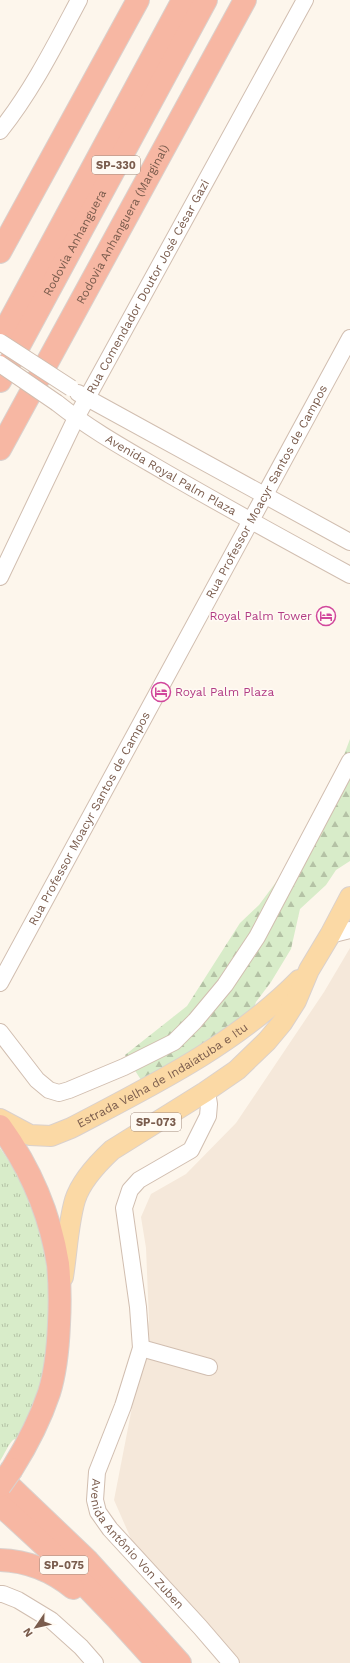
<svg xmlns="http://www.w3.org/2000/svg" width="350" height="1663" font-family="'Work Sans',sans-serif">
	<style>
		.residential { fill: #f5e8da }
		.grass { fill: url(#grass-tufts) }
		.forest { fill: url(#forest-firs) }
		.lines { fill: none; stroke-linecap: round; stroke-linejoin: round }
		.minor-casing { stroke: #d1beb0; stroke-width: 18 }
		.major-casing { stroke: #dad1cd; stroke-width: 22 }
		.highway-casing { stroke: #dad1cd; stroke-width: 24 }
		.minor { stroke: #fff; stroke-width: 16 }
		.major { stroke: #fbd9a5; stroke-width: 20 }
		.highway { stroke: #f7b7a3; stroke-width: 22 }
		.minor-bridge-casing { stroke: #d1beb0; stroke-width: 18; stroke-linecap: butt }
		.highway-bridge-casing { stroke: #dad1cd; stroke-width: 24; stroke-linecap: butt }
		.minor-bridge { stroke: #fff; stroke-width: 16 }
		.highway-bridge { stroke: #f7b7a3; stroke-width: 22 }
		.labels { text-anchor: middle; dominant-baseline: central; stroke-width: 3; stroke-linejoin: round; paint-order: stroke }
		.shield { fill: #fffaf3; stroke: #a28b7f; stroke-width: 1 }
		.shield-label { font-size: 11px; font-weight: bold; fill: #7a5c4d }
		.street-label { font-size: 12px; fill: #7a5c4d; stroke: #fffaf3 }
		.hotel-label { font-size: 12px; fill: #b23c85; stroke: #fffaf3; text-anchor: end }
	</style>
	<defs>
		<pattern id="grass-tufts" width="24" height="20" patternUnits="userSpaceOnUse"><rect width="24" height="20" fill="#d8ecc9"/><path d="M3 7l-1-3M5 7V3M7 7l1-3M15 17l-1-3M17 17v-4M19 17l1-3" fill="none" stroke="#b4c2a5"/></pattern>
		<pattern id="forest-firs" width="22" height="20" patternUnits="userSpaceOnUse"><rect width="22" height="20" fill="#d8ecc9"/><path d="M5 1l3.5 6h-7zM16 11l3.5 6h-7z" fill="#b4c2a5"/></pattern>
	</defs>
	<rect width="100%" height="100%" fill="#fdf6ec"/>
	<!-- residential -->
	<path class="residential" d="M350,948v715h-110l-105,-115 -21,-48 35,-180 -3,-72 -5,-31 10,-23 35,-20 50,-51 88,-131z"/>
	<!-- grass -->
	<path class="grass" d="M0,1148c52,71 64,178 33,259 -3,7 -10,26 -15,30 -1,2 -4,2 -5,3 -5,5 -9,15 -13,21z"/>
	<!-- forest -->
	<path class="forest" d="M350,739v122l-14,9 -10,15 -26,24 -9,40 -20,33 -15,20 -6,17 -107,64 -18,-28 62,-49 53,-83 19,-18 44,-59 33,-70z"/>
	<g class="lines">
		<defs>
			<g id="minor">
				<path d="M0,131c32,-40 55,-86 79,-131"/>
				<path d="M78,393l272,149"/>
				<path id="s1" d="M57,403c35,28 74,49 113,72 59,34 119,67 180,100"/>
				<path id="s2" d="M0,577l76,-159 229,-418"/>
				<path d="M330,935l20,-5"/>
				<path id="s3" d="M0,983l350,-645"/>
				<path d="M0,1032l37,48 12,10 10,3 10,-3 55,-23 50,-25 21,-21 30,-36 32,-48 93,-176"/>
				<path id="s4" d="M205,1092l3,6 1,6 -1,12 -17,34 -52,30 -9,10 -6,18 14,99 3,41 -18,58 -26,66 -2,28 3,12 12,17 90,98 31,36"/>
				<path d="M141,1348l68,19"/>
				<path d="M0,1594h3l15,6 33,20 30,27 14,16"/>
			</g>
			<g id="major">
				<path id="s5" d="M0,1119l30,16 21,1 20,-8c80,-42 164,-83 228,-148"/>
				<path d="M63,1277c4,-25 5,-53 12,-77 6,-19 23,-37 37,-50l93,-58 32,-22 30,-29 15,-18 14,-22 13,-31 21,-35 20,-38"/>
			</g>
			<g id="highway">
				<path d="M0,252l138,-252"/>
				<path d="M0,339l183,-339"/>
				<path id="s6" d="M0,381l206,-381"/>
				<path id="s7" d="M0,449l245,-449"/>
				<path d="M0,1126c29,40 50,88 58,138 2,20 2,41 1,60 -1,24 -3,47 -10,69 -9,27 -22,52 -37,76"/>
				<path d="M0,1477l88,84 92,102"/>
				<path d="M0,1505c56,49 108,102 157,158"/>
				<path d="M0,1560c28,1 51,10 73,28"/>
			</g>
		</defs>
		<!-- minor casing -->
		<use href="#minor" class="minor-casing"/>
		<!-- major casing -->
		<use href="#major" class="major-casing"/>
		<!-- highway casing -->
		<use href="#highway" class="highway-casing"/>
		<!-- minor -->
		<use href="#minor" class="minor"/>
		<!-- major -->
		<use href="#major" class="major"/>
		<!-- highway -->
		<use href="#highway" class="highway"/>
		<defs>
			<path id="minor-bridge" d="M0,342l71,46
				M0,364l57,39"/>
			<path id="highway-bridge" d="M0,1486l12,-17"/>
		</defs>
		<!-- minor-bridge casing -->
		<use href="#minor-bridge" class="minor-bridge-casing"/>
		<!-- highway-bridge casing -->
		<use href="#highway-bridge" class="highway-bridge-casing"/>
		<!-- minor-bridge -->
		<use href="#minor-bridge" class="minor-bridge"/>
		<!-- highway-bridge -->
		<use href="#highway-bridge" class="highway-bridge"/>
	</g>
	<!-- icons -->
	<defs>
		<symbol id="hotel-ring" viewBox="-11 -11 22 22"><circle r="9.5" fill="#fffaf3" stroke="#d1479c" stroke-width="1.5"/><path d="M-6-4.5h1.5V1H6V5H4.5V3h-9V5H-6ZM-4 0a1.8 1.8 0 1 1 3.6 0ZM.5 0V-2.5h3Q6-2.5 6 0Z" fill="#d1479c"/></symbol>
	</defs>
	<g fill-rule="evenodd">
		<use href="#hotel-ring" x="315" y="605" width="22" height="22"/>
		<use href="#hotel-ring" x="150" y="681" width="22" height="22"/>
	</g>
	<g class="labels">
		<!-- shield labels -->
		<g class="shield">
			<rect x="92" y="156" width="48" height="18" rx="3"/>
			<rect x="131" y="1113" width="50" height="18" rx="3"/>
			<rect x="40" y="1556" width="48" height="18" rx="3"/>
		</g>
		<g class="shield-label">
			<text x="116" y="165">SP-330</text>
			<text x="156" y="1122">SP-073</text>
			<text x="64" y="1565">SP-075</text>
		</g>
		<!-- street labels -->
		<g class="street-label">
			<text stroke="none"><textPath href="#s7" startOffset="256">Rodovia Anhanguera (Marginal)</textPath></text>
			<text stroke="none"><textPath href="#s6" startOffset="157">Rodovia Anhanguera</textPath></text>
			<text stroke="none"><textPath href="#s2" startOffset="326">Rua Comendador Doutor José César Gazi</textPath></text>
			<text stroke="none"><textPath href="#s1" startOffset="135">Avenida Royal Palm Plaza</textPath></text>
			<text stroke="none"><textPath href="#s3" startOffset="559">Rua Professor Moacyr Santos de Campos</textPath></text>
			<text stroke="none"><textPath href="#s3" startOffset="187">Rua Professor Moacyr Santos de Campos</textPath></text>
			<text stroke="none"><textPath href="#s5" startOffset="182">Estrada Velha de Indaiatuba e Itu</textPath></text>
			<text stroke="none"><textPath href="#s4" startOffset="515">Avenida Antônio Von Zuben</textPath></text>
		</g>
		<!-- hotel labels -->
		<g class="hotel-label">
			<text x="312" y="616">Royal Palm Tower</text>
			<text x="175" y="692" text-anchor="start">Royal Palm Plaza</text>
		</g>
	</g>
	<!-- north arrow -->
	<g transform="translate(36 1627) rotate(236)" stroke="#fffaf3" stroke-width="3" paint-order="stroke">
	<path d="M0-3L7 15L0 10L-7 15Z" fill="#7a5c4d"/>
	<text y="-6" font-size="11" font-weight="bold" text-anchor="middle" fill="#7a5c4d">N</text>
	</g>
</svg>
